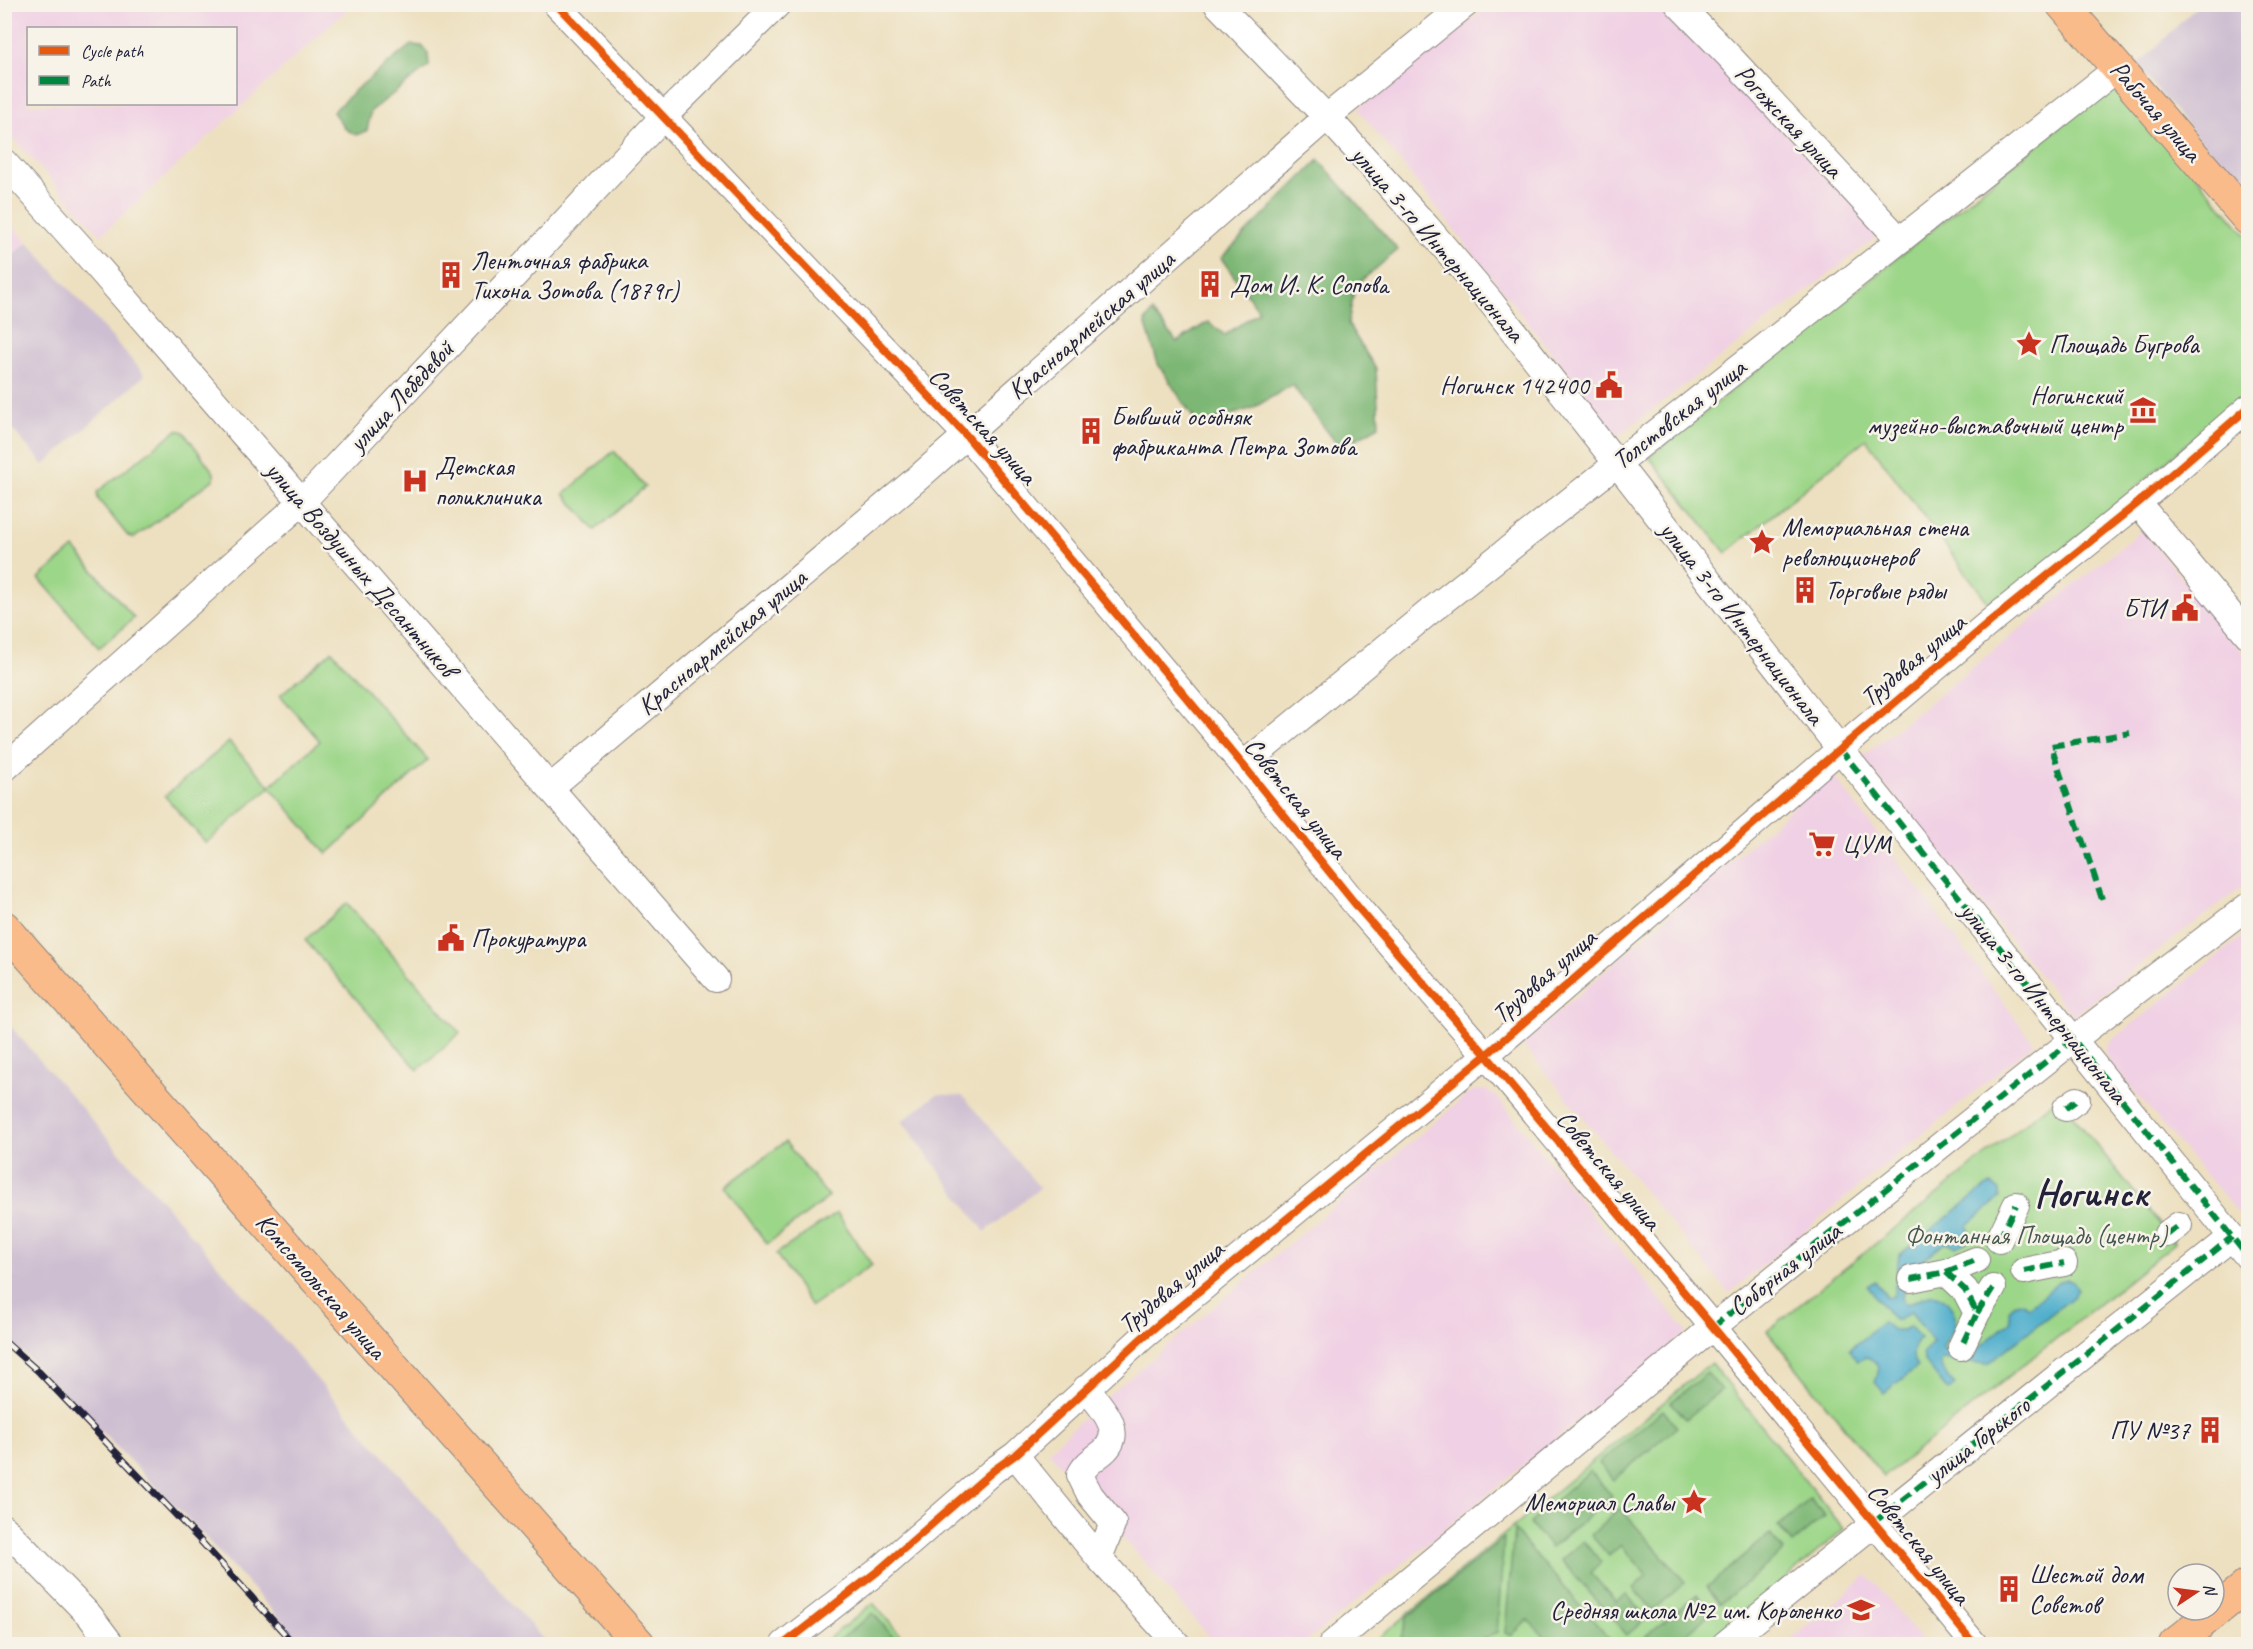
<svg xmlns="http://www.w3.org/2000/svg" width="2253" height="1649" font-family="Caveat,sans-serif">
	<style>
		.built { fill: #f0d0e4; fill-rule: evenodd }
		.industrial { fill: #cebed1 }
		.green { fill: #9cd688; stroke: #5f7c62; stroke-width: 1.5 }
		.forest { fill: #7db774; stroke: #506c58; stroke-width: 1.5 }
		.water { fill: #4daecc; stroke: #386884; stroke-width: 1.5 }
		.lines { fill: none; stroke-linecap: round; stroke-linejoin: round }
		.minor-casing { stroke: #88817e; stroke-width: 28 }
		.major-casing { stroke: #88817e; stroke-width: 34 }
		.minor { stroke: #fff; stroke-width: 26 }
		.major { stroke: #fabb8b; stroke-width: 32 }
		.rail-casing { stroke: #22223b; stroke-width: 7 }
		.rail { stroke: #f7f3e8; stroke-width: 4.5; stroke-dasharray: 14; stroke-linecap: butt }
		.quiet { stroke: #00873e; stroke-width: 6; stroke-dasharray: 12 6; stroke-linecap: butt }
		.cycleway-casing { stroke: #f7f3e8; stroke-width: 11 }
		.cycleway { stroke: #e8590c; stroke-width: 8 }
		.labels { text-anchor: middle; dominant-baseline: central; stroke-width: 5; stroke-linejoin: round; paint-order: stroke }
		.street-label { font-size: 26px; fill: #22223b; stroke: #f7f3e8 }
		.poi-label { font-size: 26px; fill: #22223b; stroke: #f7f3e8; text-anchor: start }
		.park-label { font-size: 26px; fill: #475852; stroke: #f7f3e8 }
		.town-label { font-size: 38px; font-weight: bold; fill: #22223b; stroke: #f7f3e8 }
	</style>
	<rect width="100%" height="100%" fill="#f7f3e8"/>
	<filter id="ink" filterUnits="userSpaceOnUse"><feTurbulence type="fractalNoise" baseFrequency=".0167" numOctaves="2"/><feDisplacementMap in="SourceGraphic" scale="12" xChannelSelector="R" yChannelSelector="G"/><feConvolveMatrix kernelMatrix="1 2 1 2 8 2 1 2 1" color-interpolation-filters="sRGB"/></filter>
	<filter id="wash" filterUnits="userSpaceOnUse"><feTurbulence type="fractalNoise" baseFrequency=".008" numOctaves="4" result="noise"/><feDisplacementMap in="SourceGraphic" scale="24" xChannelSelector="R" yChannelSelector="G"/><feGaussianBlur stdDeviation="1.35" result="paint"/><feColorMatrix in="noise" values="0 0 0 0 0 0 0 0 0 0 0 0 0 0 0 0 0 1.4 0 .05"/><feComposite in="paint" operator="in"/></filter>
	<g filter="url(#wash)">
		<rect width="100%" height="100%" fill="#ede0c0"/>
		<!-- built -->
		<path class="built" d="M5,4h347v1l-251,230 -96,-106zM236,28v76h-208v-76z
			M1491,5h171l220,228 -264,203 -260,-327z
			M4,216l24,26 -23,21h-1z
			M2142,530l106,129v223l-175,134 -211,-259z
			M1832,773l202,270 -305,250 -207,-249z
			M2248,932v293l-137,-161 -6,-13 6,-10z
			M1473,1090h13l9,5 192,237 -383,312h-89l-167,-193 62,-57z
			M1868,1575l57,69h-140l82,-69z"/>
		<!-- industrial -->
		<path class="industrial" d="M2198,5h50v192l-111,-131z
			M28,242l117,133 -101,90 -39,-44v-158z
			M5,1020l542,624h-244l-110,-120 -188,-189z
			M937,1094l26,2 77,92 -55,44 -83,-111z"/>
		<!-- green -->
		<path class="green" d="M2116,82l132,155v155l-255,217 -127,-170 -140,114 -77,-96z
			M177,430l7,2 30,41v6l-80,59 -6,-2 -30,-37 -1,-7z
			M614,451l31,36 -50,43 -31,-36z
			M74,548l60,70 -35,30 -60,-70z
			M332,651l96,109 -101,94 -57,-67 -64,56 -41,-47 64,-54 41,44 50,-45 -40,-46z
			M347,903l113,130 -42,37 -113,-130z
			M2058,1097l117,146 -291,234 -117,-146z
			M785,1142l44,55 -62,47 -42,-57z
			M837,1213l35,52 -61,41 -35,-52z
			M1711,1363l133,166 -135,115h-337z
			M873,1603l35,41h-86z"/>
		<!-- forest -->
		<path class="forest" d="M411,45l11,1 6,7 1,13 -58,45 -4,20 -11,4 -11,-6 -12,-17 21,-21z
			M1319,160l79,90 -43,36 -7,38 28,45 3,57 -39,22 -48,-63 -39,23 -55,17 -40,-61 -13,-42 7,-10 25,30 31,-20 17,13 34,-24 -38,-53z
			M1707,1373l14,17 -35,29 -15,-17z
			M1663,1410l14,17 -64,53 -14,-17z
			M1590,1471l22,25 -61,52 -21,-25z
			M1810,1499l15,17 -33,27 -14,-17z
			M1620,1508l65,74 -32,29 -20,-23 14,-13 -26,-30 -12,11 -18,-21z
			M1514,1530l100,114h-74l6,-6 -18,-18 -17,16 -6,-3z
			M1770,1534l14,17 -64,53 -13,-17z
			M1504,1538l-7,95 -16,7 -3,4h-79l8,-26z
			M1583,1541l19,21 -11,11 25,29 10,-8 21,24 -20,17 -66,-75z
			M1697,1594l15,18 -38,32h-37z
			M873,1613l26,31h-64z"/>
		<!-- water -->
		<path class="water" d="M1992,1185l8,5v8l-32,27 2,10 -3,7 -11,5 -10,-5 -39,31 -5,25 3,6c17,-3 30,-21 45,2 4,5 6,12 5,18 -1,10 -10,15 -12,24l2,3 27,2 38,-31 -1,-12 5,-5 8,-3 7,5 29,-24 9,-3 7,2 4,8 -5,7 -86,67 -46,-5 -1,2 1,6 14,18 -7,6 -23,-29 -2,-8 10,-12 -22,-30 -12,8h-5l-27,-34 8,-5 12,16 7,-1 5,-41 88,-69z
			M1883,1322l10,8h10l7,-4 10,13c-8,8 -9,19 -3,28l-33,26 -9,-11c5,-11 5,-20 -8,-25l-10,4 -8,-11z"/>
	</g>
	<g filter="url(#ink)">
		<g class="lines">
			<defs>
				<path id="minor" d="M556,4l410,431 277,330 118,146 125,144 227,272 261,317
					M1217,4l120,124 90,99 63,74 350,448 408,508
					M1678,4l51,52 170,183
					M4,162l79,88 633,729
					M2138,503l110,132
					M1243,765l186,-153 689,-544
					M4,769l298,-267 361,-385 115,-113
					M551,787l368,-310 408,-360 139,-113
					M2066,1108l11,-8
					M2167,1234l12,-9
					M1999,1240l17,-35
					M2024,1271l40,-8
					M1946,1272l30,-12
					M1911,1279l35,-7 19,18 12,23 -16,34
					M1977,1313l16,-25
					M1086,1388c14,18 41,43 17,64 -9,7 -18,12 -23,23l10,20 23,28 -14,35
					M1015,1455l84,103 78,86
					M4,1528l86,88 21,28
					M784,1644l94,-73 116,-101 21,-15 128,-118 343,-282 354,-306 150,-127 148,-119 110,-95
					M1332,1644l381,-317 361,-288 174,-133
					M1725,1644c168,-137 338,-271 507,-407"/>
				<path id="major" d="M2062,4l186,215
					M4,927l635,717
					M2175,1644l73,-59"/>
			</defs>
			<!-- minor casing -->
			<use href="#minor" class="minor-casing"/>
			<!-- major casing -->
			<use href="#major" class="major-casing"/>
			<!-- minor -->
			<use href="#minor" class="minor"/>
			<!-- major -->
			<use href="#major" class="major"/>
			<defs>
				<path id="rail" d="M4,1341l35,31 158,165 97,107"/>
			</defs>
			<!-- rail casing -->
			<use href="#rail" class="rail-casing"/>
			<!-- rail -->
			<use href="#rail" class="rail"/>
			<!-- quiet -->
			<path class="quiet" d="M1840,749l408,508
				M2102,899l-51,-153 79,-13
				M2066,1108l11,-8
				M2167,1234l12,-9
				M1999,1240l17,-35
				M2024,1271l40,-8
				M1946,1272l30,-12
				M1911,1279l35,-7 19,18 12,23 -16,34
				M1977,1313l16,-25
				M1713,1327l361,-288
				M1873,1523l224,-177 135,-109"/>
			<defs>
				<path id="cycleway" d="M556,4l410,431 277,330 118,146 125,144 227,272 261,317
					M784,1644l94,-73 116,-101 21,-15 128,-118 343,-282 354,-306 150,-127 148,-119 110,-95"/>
			</defs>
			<!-- cycleway casing -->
			<use href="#cycleway" class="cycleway-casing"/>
			<!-- cycleway -->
			<use href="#cycleway" class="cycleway"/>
		</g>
	</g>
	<!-- icons -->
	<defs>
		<symbol id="building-bare" viewBox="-9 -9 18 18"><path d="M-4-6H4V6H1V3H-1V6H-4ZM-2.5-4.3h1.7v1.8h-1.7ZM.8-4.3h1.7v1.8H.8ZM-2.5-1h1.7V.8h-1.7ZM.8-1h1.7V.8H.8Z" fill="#c8321e" stroke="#f7f3e8" stroke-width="2.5" paint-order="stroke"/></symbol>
		<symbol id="sight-bare" viewBox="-9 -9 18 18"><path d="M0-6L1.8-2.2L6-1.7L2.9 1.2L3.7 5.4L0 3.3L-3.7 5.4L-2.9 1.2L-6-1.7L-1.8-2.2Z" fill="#c8321e" stroke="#f7f3e8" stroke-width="2.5" paint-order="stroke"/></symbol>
		<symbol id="civic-bare" viewBox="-9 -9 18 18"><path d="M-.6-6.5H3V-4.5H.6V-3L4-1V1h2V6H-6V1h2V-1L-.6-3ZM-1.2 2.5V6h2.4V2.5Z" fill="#c8321e" stroke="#f7f3e8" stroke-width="2.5" paint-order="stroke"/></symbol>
		<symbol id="museum-bare" viewBox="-9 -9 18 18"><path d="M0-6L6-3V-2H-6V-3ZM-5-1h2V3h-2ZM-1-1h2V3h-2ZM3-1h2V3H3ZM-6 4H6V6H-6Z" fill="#c8321e" stroke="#f7f3e8" stroke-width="2.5" paint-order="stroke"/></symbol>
		<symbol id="hospital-bare" viewBox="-9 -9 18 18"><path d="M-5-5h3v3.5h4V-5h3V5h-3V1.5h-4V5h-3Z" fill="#c8321e" stroke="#f7f3e8" stroke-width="2.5" paint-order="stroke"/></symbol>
		<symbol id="supermarket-bare" viewBox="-9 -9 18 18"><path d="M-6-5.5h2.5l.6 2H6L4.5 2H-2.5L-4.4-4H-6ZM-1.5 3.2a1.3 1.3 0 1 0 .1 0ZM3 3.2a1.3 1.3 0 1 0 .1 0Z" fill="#c8321e" stroke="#f7f3e8" stroke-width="2.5" paint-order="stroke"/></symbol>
		<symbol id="school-bare" viewBox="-9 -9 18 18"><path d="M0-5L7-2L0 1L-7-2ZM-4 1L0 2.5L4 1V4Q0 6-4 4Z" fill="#c8321e" stroke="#f7f3e8" stroke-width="2.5" paint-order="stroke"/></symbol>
	</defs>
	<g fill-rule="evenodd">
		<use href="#building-bare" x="432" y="256" width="38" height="38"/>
		<use href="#building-bare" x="1191" y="265" width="38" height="38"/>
		<use href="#sight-bare" x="2010" y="325" width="38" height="38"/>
		<use href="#civic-bare" x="1590" y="366" width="38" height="38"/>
		<use href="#museum-bare" x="2124" y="391" width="38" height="38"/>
		<use href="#building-bare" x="1072" y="412" width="38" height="38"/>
		<use href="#hospital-bare" x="396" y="462" width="38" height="38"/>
		<use href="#sight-bare" x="1743" y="523" width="38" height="38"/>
		<use href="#building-bare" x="1786" y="571" width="38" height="38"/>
		<use href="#civic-bare" x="2166" y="589" width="38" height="38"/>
		<use href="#supermarket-bare" x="1803" y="825" width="38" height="38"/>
		<use href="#civic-bare" x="432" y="919" width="38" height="38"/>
		<use href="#building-bare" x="2191" y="1411" width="38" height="38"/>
		<use href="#sight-bare" x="1675" y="1483" width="38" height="38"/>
		<use href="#building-bare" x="1990" y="1570" width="38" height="38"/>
		<use href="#school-bare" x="1842" y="1591" width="38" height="38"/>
	</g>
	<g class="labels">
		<!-- street labels -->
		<g class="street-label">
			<text transform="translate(2156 111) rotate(49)">Рабочая улица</text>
			<text transform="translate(1789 121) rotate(47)">Рогожская улица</text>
			<text transform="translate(1438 244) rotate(49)">улица 3-го Интернационала</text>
			<text transform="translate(1091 325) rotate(-41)">Красноармейская улица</text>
			<text transform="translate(401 396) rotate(-47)">улица Лебедевой</text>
			<text transform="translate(1679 414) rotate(-38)">Толстовская улица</text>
			<text transform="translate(983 426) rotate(48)">Советская улица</text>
			<text transform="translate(361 569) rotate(49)">улица Воздушных Десантников</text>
			<text transform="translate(1742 623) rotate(52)">улица 3-го Интернационала</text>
			<text transform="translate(722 642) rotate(-40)">Красноармейская улица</text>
			<text transform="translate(1913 660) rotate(-40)">Трудовая улица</text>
			<text transform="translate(1296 798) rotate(51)">Советская улица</text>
			<text transform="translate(1544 976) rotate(-41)">Трудовая улица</text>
			<text transform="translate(2044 1003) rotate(51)">улица 3-го Интернационала</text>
			<text transform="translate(1609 1170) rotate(50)">Советская улица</text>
			<text transform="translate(1785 1269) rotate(-38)">Соборная улица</text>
			<text transform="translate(321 1286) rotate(49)">Комсомольская улица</text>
			<text transform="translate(1171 1287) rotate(-40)">Трудовая улица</text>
			<text transform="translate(1978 1440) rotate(-38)">улица Горького</text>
			<text transform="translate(1919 1544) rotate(51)">Советская улица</text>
		</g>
		<!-- poi labels -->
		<g class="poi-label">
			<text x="471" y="260">Ленточная фабрика<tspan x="471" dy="30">Тихона Зотова (1879г)</tspan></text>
			<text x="1230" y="284">Дом И. К. Сопова</text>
			<text x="2049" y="344">Площадь Бугрова</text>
			<text x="1589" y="385" text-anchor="end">Ногинск 142400</text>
			<text x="2123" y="395" text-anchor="end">Ногинский<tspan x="2123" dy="30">музейно-выставочный центр</tspan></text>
			<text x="1111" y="416">Бывший особняк<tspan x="1111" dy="30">фабриканта Петра Зотова</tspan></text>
			<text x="435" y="466">Детская<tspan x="435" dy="30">поликлиника</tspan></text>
			<text x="1782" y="527">Мемориальная стена<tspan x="1782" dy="30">революционеров</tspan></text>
			<text x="1825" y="590">Торговые ряды</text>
			<text x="2165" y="608" text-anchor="end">БТИ</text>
			<text x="1842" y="844">ЦУМ</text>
			<text x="471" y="938">Прокуратура</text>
			<text x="2190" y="1430" text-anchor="end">ПУ №37</text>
			<text x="1674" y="1502" text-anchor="end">Мемориал Славы</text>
			<text x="2029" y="1574">Шестой дом<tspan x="2029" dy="30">Советов</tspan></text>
			<text x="1841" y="1610" text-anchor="end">Средняя школа №2 им. Короленко</text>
		</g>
		<!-- park labels -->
		<g class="park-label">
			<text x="2036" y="1235">Фонтанная Площадь (центр)</text>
		</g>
		<!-- town labels -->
		<g class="town-label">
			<text x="2091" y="1193">Ногинск</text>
		</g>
	</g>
	<!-- margin -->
	<rect width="2253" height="1649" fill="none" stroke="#f7f3e8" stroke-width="24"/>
	<!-- legend -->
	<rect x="27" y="27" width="210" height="78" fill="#f7f3e8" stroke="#a29fa3" stroke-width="1.5"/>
	<rect x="39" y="46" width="30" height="9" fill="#e8590c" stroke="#a29fa3" stroke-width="1.5"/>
	<text x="81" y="57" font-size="18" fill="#22223b">Cycle path</text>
	<rect x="39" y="76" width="30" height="9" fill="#00873e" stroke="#a29fa3" stroke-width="1.5"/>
	<text x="81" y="87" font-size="18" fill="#22223b">Path</text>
	<!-- north arrow -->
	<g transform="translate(2196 1592) rotate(77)"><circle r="28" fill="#f7f3e8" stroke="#a29fa3" stroke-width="1.5"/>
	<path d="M0-4.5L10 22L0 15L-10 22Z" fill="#c8321e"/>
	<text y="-9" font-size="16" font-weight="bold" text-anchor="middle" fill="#22223b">N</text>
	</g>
</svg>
